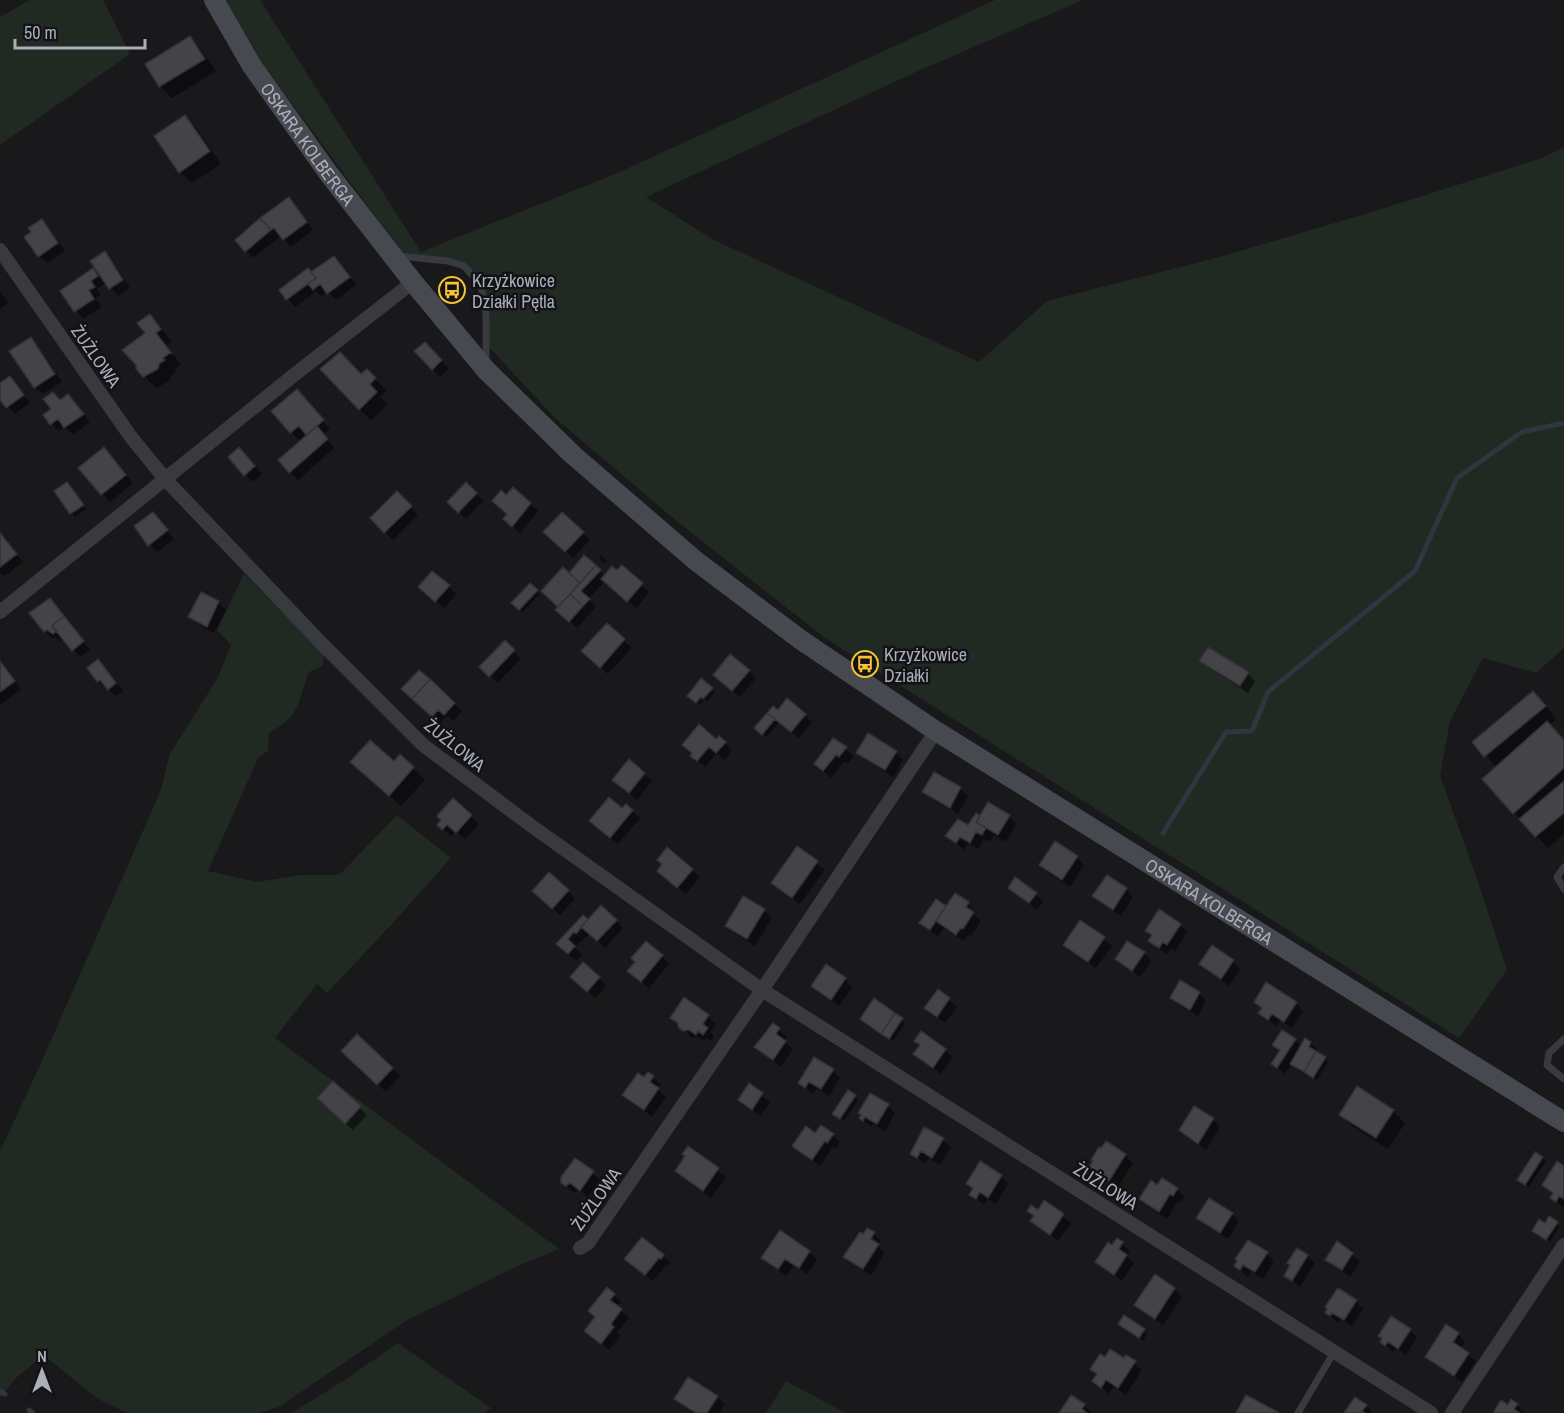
<svg xmlns="http://www.w3.org/2000/svg" width="1564" height="1413" font-family="'Archivo Narrow',sans-serif">
	<style>
		.green { fill: #202922 }
		.shadow { fill: #0007 }
		.lines { fill: none; stroke-linecap: round; stroke-linejoin: round }
		.stream { stroke: #2e363f; stroke-width: 5 }
		.building { fill: #434348; stroke: #333237; stroke-width: 1.5 }
		.service { stroke: #393a40; stroke-width: 7 }
		.minor { stroke: #393a40; stroke-width: 14 }
		.secondary { stroke: #474950; stroke-width: 20 }
		.labels { text-anchor: middle; dominant-baseline: central; stroke-width: 5; stroke-linejoin: round; paint-order: stroke }
		.street-label { font-size: 18px; fill: #aaaebb; stroke: #131316 }
		.poi-label { font-size: 18px; fill: #aaaebb; stroke: #131316; text-anchor: start }
	</style>
	<rect width="100%" height="100%" fill="#19181b"/>
	<!-- green -->
	<path class="green" d="M30,0h73l27,54 -130,91v-128z
		M225,0h35l161,252 192,-77 382,-175h88l-167,72 -270,125 66,42 267,123 68,-61 176,-45 152,-45 167,-53 22,-11v501l-28,25 -53,-15 -33,63 -10,54 37,104 30,91 -48,68 -634,-400 -146,-115 -123,-104 -68,-73 -7,-61 -17,-19 -59,-9 -142,-193z
		M244,574l80,79 -1,13 -14,6c-13,33 -6,41 -40,61l-1,18 -10,7 -50,113 49,11 43,-7h39l58,-60 54,43 -60,67 -64,68 -10,-9 -42,54 284,211 -50,21 -105,52 -125,85 -20,6h-132l-29,-14 -50,-40h-9l-23,19 -16,20v-247l41,-88 119,-271 10,-38 48,-77 13,-32 -14,-15z
		M398,1343l93,65 -7,5h-192l51,-32z
		M786,1381l59,32h-79z"/>
	<!-- shadow -->
	<path class="shadow" d="M189,38l12,12 15,21 -44,27 -12,-12 -13,-21z
		M185,117l12,12 24,35 -29,19 -12,-11z
		M296,207l17,23 -22,17 -10,-11 -28,22 -7,-7z
		M42,221l23,30 -18,12 -8,-7z
		M104,253l8,8 18,27 -12,8 -11,-14 -10,7 4,6 -6,3 6,9 -18,12 -21,-28 31,-21 12,13z
		M341,265l15,20 -20,15 -9,-8 -6,4 -5,-5 -21,16 -14,-17 30,-16z
		M0,291l8,12 -8,6z
		M149,316l23,25 -6,5 15,18 -7,6 2,2 -5,4 -2,5 -13,7 -12,-12z
		M30,339l8,7 24,36 -19,12 -8,-7z
		M432,351l17,18 -9,8 -24,-25z
		M367,371l20,20 -7,6 8,7 -17,17 -11,-12 1,-33z
		M10,378l20,25 -15,11 -15,-17v-12z
		M68,396l22,26 -17,13 -8,-8 -6,4 -7,-7 9,-23z
		M304,398l26,31 -7,6 11,13 -36,32 -18,-19 29,-26 -3,-2 -7,7 -26,-29z
		M111,457l22,26 -23,19 -29,-34z
		M247,457l15,17 -9,8 -8,-8z
		M466,484l17,17 -17,18 -17,-17z
		M71,487l15,22 -11,8 -19,-25z
		M397,493l21,22 -25,25 -21,-22z
		M506,497l24,7 8,7 -18,22 -15,-14 4,-4z
		M153,514l21,25 -17,13 -21,-25z
		M562,514l28,26 -17,18 -28,-26z
		M0,534l23,28 -18,14 -5,-3z
		M601,555l6,7 -2,2 -6,-7z
		M622,567l27,25 -13,16 -31,-27 -17,18 8,8 -19,21 -19,-18 11,-35 31,-4 5,5 13,-3z
		M531,585l9,9 -17,18 -10,-9z
		M449,586l7,8 -12,14 -16,-14z
		M50,600l40,50 -10,7 -16,-19 -3,3 -6,-4 -3,2 -7,-8z
		M218,602l8,8 -12,23 -16,-9 -8,-7z
		M607,625l25,23 -24,26 -17,-15z
		M505,642l16,17 -24,24 -16,-16z
		M0,661l21,28 -21,16z
		M1201,661l47,13 7,7 -7,12 -39,-25z
		M89,668l16,1 18,22 -7,5 -18,-15z
		M749,671l7,7 -16,19 -18,-14z
		M712,689l3,3 -8,10 -2,-3 -5,6 -8,-6z
		M411,696l43,8 8,7 -9,10 -6,-5 -7,7z
		M1545,705l11,14 -7,6 15,16v93l-16,14 -34,-35 -17,-45 -23,-26z
		M778,712l27,3 7,7 -13,16 -20,-16 -12,15 -8,-6z
		M834,740l20,16 -7,8 -3,-3 -13,17 -15,-14z
		M717,741l8,2 7,7 -7,10 -8,-7 -12,14 -13,-11z
		M858,752h38l7,8 -10,17 -27,-17z
		M400,756l25,24 -24,26 -37,-33 30,-10z
		M644,774l8,7 -15,19 -15,-13z
		M935,774l26,15 7,7 -10,18 -26,-15 -8,-7z
		M453,800l26,24 -14,15 -9,-8 -5,5 -12,-11z
		M626,806l14,12 -22,26 -20,-16z
		M1009,816l7,8 -10,18 -12,-7 -4,7 -6,-3 -6,10 -10,-6 -4,7 -17,-14 21,-9 12,-9z
		M797,848l28,22 -25,34 -28,-21z
		M667,849l33,28 -14,17 -20,-16 -2,-13z
		M1077,857l7,8 -14,22 -22,-14 -7,-8z
		M1010,888l26,6 7,8 -6,8z
		M1126,889l7,8 -12,19 -19,-12 -8,-8z
		M568,891l7,8 -15,16 -19,-17z
		M936,901l11,7 21,-4 7,7 -1,3 7,7 -10,15 -2,-2 -5,7 -20,-13 -6,8 -9,-6 -8,-8z
		M764,910l8,8 -17,28 -21,-13 -7,-7z
		M583,917l5,4h28l7,7 -18,20 -15,-14 -16,13 8,8 -6,6 -18,-17z
		M1081,922l31,24 -16,22 -31,-23z
		M1180,925l7,7 -12,19 -4,-2 -4,5 -17,-13 3,-5 -6,-6z
		M1144,953l7,8 -11,16 -23,-18z
		M662,956l7,8 -20,24 -12,-10z
		M1233,961l7,8 -11,17 -28,-22z
		M599,978l7,8 -11,12 -15,-14z
		M845,979l7,8 -13,19 -26,-21z
		M938,991l19,16 -12,16 -19,-15z
		M1199,993l7,8 -8,15 -19,-11 -7,-7z
		M874,1000l31,23 -12,18 -24,-14 -7,-8z
		M1255,1002l41,2 7,7 -11,17 -12,-8 -4,6 -16,-13 3,-3z
		M708,1016l8,8 -6,8 4,4 -3,5 -5,-3 -2,3 -6,-4 -6,1 -20,-21z
		M773,1025l14,12 -3,4 9,8 -12,18 -25,-20z
		M922,1033l31,24 -12,17 -26,-20 6,-8z
		M358,1036l42,40 -14,16 -43,-41z
		M1295,1040l7,7 9,-4 7,7 -2,3 12,9 -11,18 -18,-9 -7,-7 -7,10 -12,-11 8,-11 -7,-7z
		M833,1071l7,7 -11,18 -12,-8 -4,6 -13,-11z
		M653,1077l8,8 -4,4 9,8 -14,20 -28,-22z
		M333,1083l34,32 -14,15 -27,-24z
		M749,1086l21,16 -10,14 -20,-16z
		M848,1092l10,8 -14,21 -7,-4z
		M888,1106l7,7 -10,18 -12,-7 -2,3 -11,-9z
		M1393,1111l12,12 -17,26 -36,-23 -11,-12z
		M1213,1119l7,8 -14,23 -25,-21z
		M925,1129l18,11 8,7 -11,18 -11,-7 -4,6 -13,-11z
		M816,1135h17l7,8 -4,6 -3,-2 -13,19 -26,-20z
		M1106,1143l19,12 8,8 -16,25 -19,-12 -8,-8z
		M688,1148l38,29 -15,21 -34,-27 10,-14z
		M1542,1158l4,3 -17,26 -7,-4z
		M575,1160l26,20 -13,17 -9,-7 -5,3 -11,-11z
		M1564,1168v40l-12,-10 2,-3 -10,-10z
		M1001,1176l7,8 -12,20 -8,-5 -4,6 -13,-11 3,-4 -7,-7z
		M1158,1187l19,2 7,8 -3,5 -3,-1 -11,18 -19,-12 -7,-8z
		M1045,1203l26,20 -13,18 -26,-20z
		M1232,1214l7,8 -11,17 -23,-14 -7,-8z
		M1557,1223l3,3 -10,16 -13,-8 8,-9z
		M874,1234l7,7 -3,5 7,7 -14,22 -18,-11 -8,-7 19,-21z
		M1117,1240l13,11 -4,5 8,7 -12,18 -25,-19z
		M1338,1244l22,17 -10,16 -23,-17z
		M809,1252l8,8 -10,14 -13,-9 -8,11 -23,-18z
		M1267,1254l7,7 -11,18 -12,-8 -3,6 -12,-11z
		M663,1256l8,7 -2,3 -2,-2 -14,17 -27,-22z
		M1307,1256l8,7 -15,24 -14,-12z
		M1174,1289l8,8 -19,28 -27,-20z
		M614,1295l7,7 -4,5 12,11 -12,14 4,3 -12,15 -23,-20z
		M1356,1301l7,8 -11,17 -12,-7 -2,4 -11,-10 2,-4z
		M1124,1317l23,17 -4,7 -23,-17z
		M1410,1330l7,7 -11,18 -10,-7 -3,4 -11,-10 1,-3z
		M1458,1334l7,8 -5,7 16,12 -14,21 -28,-18 -7,-7z
		M1126,1357l16,13 -16,25 -12,-9 -5,8 -15,-13 4,-6 -7,-6 14,-10 20,1z
		M717,1397l8,7 -6,9h-26l-17,-14z
		M1071,1397l13,9 8,7h-32z
		M1517,1405l7,8h-29l14,-6z
		M1366,1406l7,7h-28z"/>
	<g class="lines">
		<!-- stream -->
		<path class="stream" d="M1163,833l63,-101 26,-1 16,-39 147,-121 42,-93 65,-46 42,-9
			M0,1391l5,3
			M29,1410l4,3"/>
	</g>
	<!-- building -->
	<path class="building" d="M190,36l15,23 -46,28 -14,-23z
		M185,115l25,36 -31,22 -25,-37z
		M289,197l18,25 -24,18 -9,-12 -3,2 -11,-12z
		M260,218l11,12 -26,22 -10,-12z
		M42,219l16,24 -20,14 -14,-20 7,-5 -3,-4z
		M105,251l18,29 -14,9 -19,-28z
		M334,256l16,21 -23,17 -7,-10 -7,6 -5,-6 8,-6 -5,-6z
		M93,268l5,8 -7,5 4,6 -6,3 5,9 -20,13 -14,-21z
		M308,268l8,10 -30,22 -7,-10z
		M150,314l11,15 -5,4 16,21 -2,-1 -7,5 2,2 -6,4 -1,5 -15,8 -7,-8v-4l-14,-15 23,-17 -8,-10z
		M31,337l24,37 -21,14 -25,-37z
		M425,342l17,18 -10,10 -18,-19z
		M340,352l21,22 6,-5 9,9 -6,6 7,8 -18,18 -39,-41z
		M10,376l14,19 -18,13 -6,-8v-17z
		M297,389l27,31 -18,15 -7,-9 -9,7 -19,-22z
		M53,392l7,8 8,-6 16,20 -20,14 -6,-9 -8,6 -7,-10 8,-6 -8,-10z
		M317,426l11,13 -39,34 -11,-13z
		M104,447l22,28 -25,20 -23,-27z
		M239,447l16,19 -11,10 -16,-19z
		M67,482l17,23 -14,9 -16,-23z
		M466,482l11,11 -19,20 -11,-11z
		M513,487l18,16 -19,24 -9,-8 4,-5 -15,-13 9,-11 5,5z
		M397,491l15,15 -28,27 -14,-15z
		M153,512l15,18 -20,16 -14,-20z
		M562,512l22,20 -19,20 -22,-20z
		M0,533l17,21 -17,13z
		M584,555l12,10 -16,18 -11,-10z
		M596,565l5,5 -20,21 9,8 -7,7 -13,-12z
		M622,565l21,18 -16,19 -26,-23 11,-13 5,4z
		M563,567l17,16 -22,24 -17,-16z
		M432,571l18,14 -15,17 -17,-15z
		M530,583l8,7 -19,20 -8,-7z
		M201,592l18,9 -12,26 -19,-10z
		M570,594l13,12 -14,16 -14,-12z
		M50,598l14,18 -12,10 5,5 -4,3 -6,-4 -3,2 -15,-19z
		M64,616l20,25 -12,10 -20,-25z
		M607,623l18,16 -25,29 -19,-17z
		M505,640l10,10 -26,27 -10,-10z
		M1208,647l41,25 -9,14 -41,-25z
		M730,654l20,16 -18,21 -19,-16z
		M98,659l18,24 -8,7 -8,-10 -3,2 -10,-14z
		M0,661l15,20 -15,11z
		M419,670l11,9 -18,20 -11,-10z
		M701,678l12,10 -10,11 -2,-2 -5,6 -9,-7z
		M430,679l25,24 -11,12 -6,-5 -6,7 -20,-18z
		M1533,691l13,15 -62,51 -12,-15z
		M787,698l19,16 -15,18 -24,-19 6,-7 5,4z
		M767,713l8,6 -13,16 -8,-7z
		M1547,721l17,19v28l-51,46 -31,-35z
		M699,724l17,15 3,-3 7,6 -10,11 -7,-6 -12,14 -7,-5 2,-3 -10,-8z
		M868,733l29,18 -12,19 -29,-17z
		M833,738l14,9 -8,10 -3,-2 -13,16 -9,-7z
		M370,740l24,21 6,-7 14,13 -25,29 -39,-34z
		M629,759l16,14 -16,20 -17,-13z
		M934,772l27,15 -11,21 -28,-16z
		M1564,781v32l-29,24 -16,-18z
		M609,797l13,11 4,-4 7,6 -23,28 -21,-17z
		M453,798l19,17 -16,18 -9,-8 -5,5 -5,-5 4,-5 -4,-4z
		M988,802l22,13 -12,20 -22,-13z
		M976,813l4,3 -4,6 10,6 -4,7 -6,-3 -6,11 -10,-6 -4,6 -11,-7 13,-17 10,6z
		M1055,841l23,15 -16,24 -23,-15z
		M797,846l21,15 -26,37 -21,-15z
		M667,847l26,22 -16,19 -20,-17 5,-7 -5,-4z
		M549,872l20,18 -17,19 -20,-18z
		M1107,875l20,13 -14,22 -21,-14z
		M1015,877l22,16 -8,10 -21,-15z
		M955,893l14,9 -3,5 8,5 -11,17 -2,-1 -5,7 -20,-14z
		M743,896l22,13 -18,30 -22,-13z
		M936,899l10,7 -16,24 -11,-7z
		M601,905l16,15 -20,21 -16,-14z
		M1159,909l22,15 -14,21 -4,-3 -4,6 -11,-7 4,-6 -7,-4z
		M583,915l5,4 -12,15 -2,-2 -6,7 7,7 -7,8 -12,-10z
		M1080,920l25,17 -17,25 -25,-17z
		M646,941l17,14 -22,27 -14,-11 8,-9 -4,-4z
		M1127,941l18,11 -13,19 -17,-12z
		M1212,945l22,15 -13,19 -22,-15z
		M583,962l17,15 -13,15 -17,-15z
		M826,964l20,14 -15,22 -20,-14z
		M1180,980l20,12 -10,18 -20,-12z
		M1266,982l31,20 -13,20 -12,-8 -4,6 -10,-7 4,-5 -8,-6z
		M938,989l12,9 -13,19 -13,-9z
		M684,997l25,18 -6,9 5,4 -5,7 -5,-4 -2,4 -7,-5 -6,1 -4,-3 -2,-6 -7,-4z
		M874,998l21,15 -14,21 -21,-15z
		M895,1013l8,5 -14,21 -8,-5z
		M773,1023l7,5 -4,6 10,7 -13,19 -19,-13z
		M1282,1030l14,9 -19,29 -6,-4 9,-14 -8,-5z
		M921,1031l25,18 -13,19 -20,-14 7,-9 -6,-4z
		M357,1034l36,34 -16,17 -36,-34z
		M1305,1038l6,4 -2,5 7,4 -12,21 -14,-8z
		M1316,1051l10,6 -13,21 -9,-6z
		M814,1057l20,12 -13,20 -12,-7 -4,6 -7,-5z
		M648,1072l6,4 -4,6 9,6 -15,22 -22,-15 16,-22 6,4z
		M333,1081l28,25 -16,18 -28,-26z
		M749,1083l14,10 -11,17 -14,-10z
		M1357,1086l37,24 -18,28 -37,-23z
		M848,1090l8,5 -16,24 -8,-5z
		M870,1093l19,11 -12,20 -12,-7 -2,4 -4,-3 2,-3 -3,-2z
		M1194,1106l20,12 -16,26 -19,-14z
		M821,1125l13,9 -7,9 -2,-2 -13,19 -20,-14 14,-20 9,7z
		M924,1127l20,11 -12,20 -11,-7 -4,7 -7,-4z
		M1106,1141l20,13 -17,27 -21,-13 5,-7 -2,-1 8,-13 2,1z
		M688,1146l31,22 -16,23 -28,-20 10,-15 -3,-2z
		M1535,1152l8,5 -18,28 -8,-5z
		M575,1158l19,13 -14,20 -10,-8 -4,3 -5,-3v-6z
		M980,1161l22,14 -14,23 -8,-6 -4,7 -7,-4 4,-7 -7,-4z
		M1557,1161l7,5v33l-5,-3 -3,6 -6,-4 3,-5 -11,-8z
		M1162,1178l16,10 -5,8 -3,-2 -11,18 -20,-13 12,-19 6,5z
		M1209,1198l24,15 -13,20 -24,-15z
		M1044,1200l20,14 -14,21 -20,-14 4,-5 -7,-5 4,-6 7,5z
		M1549,1216l9,6 -12,18 -14,-9 7,-12 6,4z
		M867,1228l8,4 -4,7 8,5 -16,25 -20,-12 17,-25 3,2z
		M780,1230l30,21 -11,17 -14,-9 -7,10 -17,-11z
		M642,1237l22,18 -3,4 -2,-1 -14,17 -21,-16z
		M1117,1238l6,4 -4,7 8,6 -13,20 -19,-13 13,-20 4,3z
		M1248,1240l20,12 -13,20 -12,-7 -3,5 -6,-4 3,-5 -2,-2z
		M1337,1241l16,12 -11,17 -17,-10z
		M1297,1248l11,7 -16,26 -8,-5 6,-11 -3,-2z
		M1155,1274l20,14 -20,31 -21,-14z
		M607,1287l8,7 -5,6 12,9 -11,15 3,3 -13,17 -17,-13 11,-14 -7,-6z
		M1338,1288l19,12 -13,20 -12,-7 -2,3 -5,-3 2,-4 -2,-2z
		M1124,1315l21,14 -6,9 -21,-14z
		M1391,1316l20,13 -13,20 -10,-7 -3,4 -5,-4 2,-4 -4,-2z
		M1446,1324l13,9 -6,9 16,11 -15,23 -29,-19z
		M1110,1349l14,9 2,-3 10,6 -18,27 -12,-8 -5,8 -9,-7 5,-7 -7,-5 10,-15 5,3z
		M688,1377l30,19 -11,17h-11l-22,-14z
		M1071,1395l14,9 -3,5 5,4h-28z
		M1246,1395l32,17v1h-42z
		M1355,1397l12,8 -5,6 3,2h-21z
		M1511,1399l7,5 -4,5 6,4h-27l8,-13 7,5z"/>
	<g class="lines">
		<!-- service -->
		<path class="service" d="M398,256l50,5 16,5 17,19 5,30v48
			M1564,867l-7,10 7,12
			M1564,1039l-15,14 -2,12 17,14
			M1298,1413l36,-61"/>
		<!-- minor -->
		<path class="minor" d="M0,250l131,187 35,43 160,168 97,97 110,82 229,163 669,423
			M0,612l294,-237 119,-93
			M580,1248l8,-5 174,-253 174,-259
			M1452,1413l112,-168"/>
		<!-- secondary -->
		<path class="secondary" id="s1" d="M214,0l38,66 77,108 84,108 73,88 87,85 123,106 105,79 135,91 628,391"/>
	</g>
	<!-- icons -->
	<defs>
		<symbol id="bus-ring" viewBox="-11 -11 22 22"><circle r="9.5" fill="#131316" stroke="#f7c334" stroke-width="1.5"/><path d="M-5-6H5V4H4V6H2V4H-2V6H-4V4H-5ZM-3.5-4V0h7V-4ZM-3.5 1.2v1.5H-2V1.2ZM2 1.2v1.5H3.5V1.2Z" fill="#f7c334"/></symbol>
	</defs>
	<g fill-rule="evenodd">
		<use href="#bus-ring" x="437" y="275" width="30" height="30"/>
		<use href="#bus-ring" x="850" y="649" width="30" height="30"/>
	</g>
	<g class="labels">
		<!-- street labels -->
		<g class="street-label">
			<text stroke="none"><textPath href="#s1" startOffset="172">OSKARA KOLBERGA</textPath></text>
			<text transform="translate(96 356) rotate(55)">ŻUŻLOWA</text>
			<text transform="translate(455 745) rotate(39)">ŻUŻLOWA</text>
			<text stroke="none"><textPath href="#s1" startOffset="1360">OSKARA KOLBERGA</textPath></text>
			<text transform="translate(1106 1186) rotate(32)">ŻUŻLOWA</text>
			<text transform="translate(596 1199) rotate(-55)">ŻUŻLOWA</text>
		</g>
		<!-- poi labels -->
		<g class="poi-label">
			<text x="472" y="280">Krzyżkowice<tspan x="472" dy="21">Działki Pętla</tspan></text>
			<text x="884" y="654">Krzyżkowice<tspan x="884" dy="21">Działki</tspan></text>
		</g>
	</g>
	<!-- north arrow -->
	<g transform="translate(42 1371)" stroke="#131316" stroke-width="4.5" paint-order="stroke">
	<path d="M0-4.5L10 22L0 15L-10 22Z" fill="#aaaebb"/>
	<text y="-9" font-size="16" font-weight="bold" text-anchor="middle" fill="#aaaebb">N</text>
	</g>
	<!-- scale -->
	<path d="M15 39v9h130v-9" fill="none" stroke="#aaaebb" stroke-width="3"/>
	<text x="24" y="39" font-size="18" fill="#aaaebb" stroke="#131316" stroke-width="4.5" paint-order="stroke">50 m</text>
</svg>
